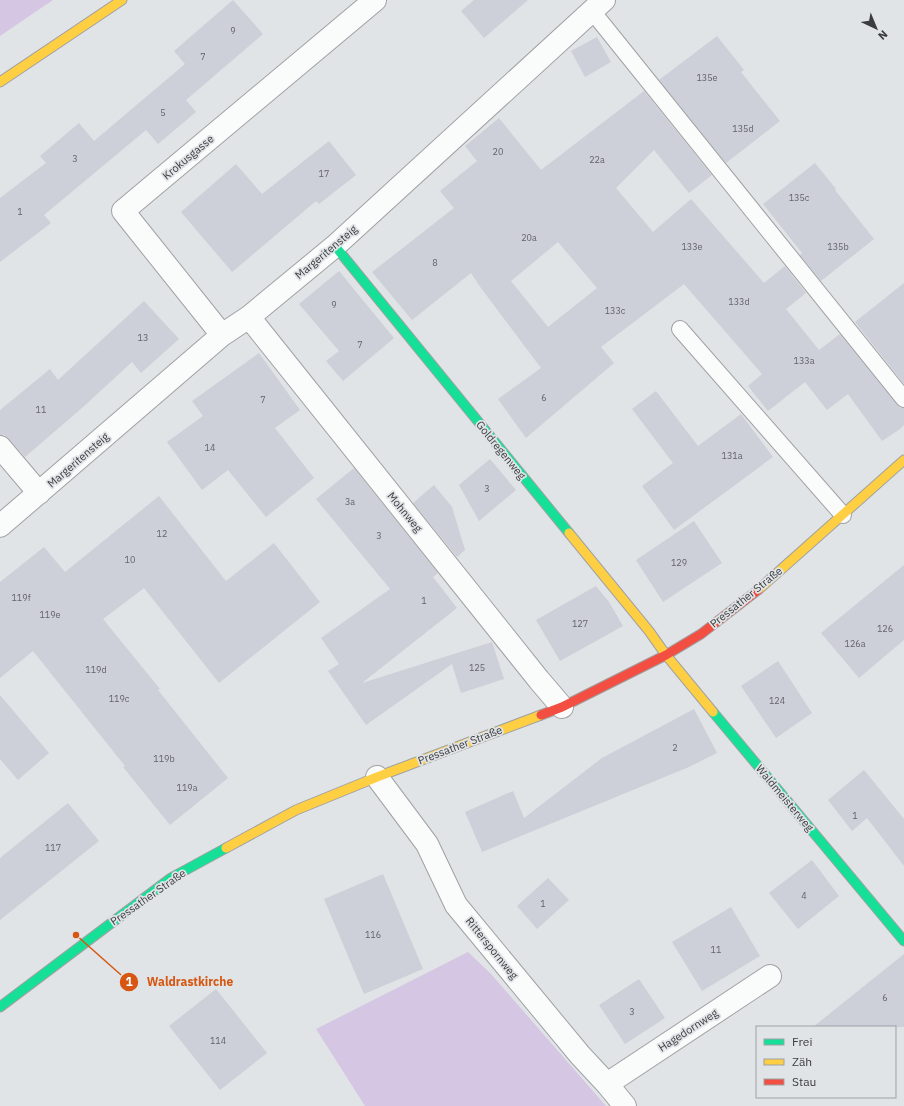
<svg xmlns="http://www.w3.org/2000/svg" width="904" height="1106" font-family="'IBM Plex Sans',sans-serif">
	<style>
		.green { fill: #d5c6e4 }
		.building { fill: #cdcfd9; fill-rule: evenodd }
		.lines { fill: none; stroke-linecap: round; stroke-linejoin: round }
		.lane-casing { stroke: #a0a1a3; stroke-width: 18 }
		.street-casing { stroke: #a0a1a3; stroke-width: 24 }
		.fast-casing { stroke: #a0a1a3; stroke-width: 11 }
		.slow-casing { stroke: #a0a1a3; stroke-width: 11 }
		.jam-casing { stroke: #a0a1a3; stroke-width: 11 }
		.lane { stroke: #fafbfb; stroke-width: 16 }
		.street { stroke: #fafbfb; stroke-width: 22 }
		.fast { stroke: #16e098; stroke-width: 9 }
		.slow { stroke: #ffcf43; stroke-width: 9 }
		.jam { stroke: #f24e42; stroke-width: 9 }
		.labels { text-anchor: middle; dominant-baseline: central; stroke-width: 3.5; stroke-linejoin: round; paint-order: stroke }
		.number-label { font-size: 9px; fill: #636468 }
		.street-label { font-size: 11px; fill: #3b3c3e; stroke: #e0e4e7 }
		.leader { fill: none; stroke: #d75611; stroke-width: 1.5 }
		.callout-dot { fill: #d75611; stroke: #e0e4e7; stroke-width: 1.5 }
		.mark-label { font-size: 12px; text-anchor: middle; font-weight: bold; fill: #fff }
		.callout-label { font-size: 12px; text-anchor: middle; font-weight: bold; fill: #d75611; stroke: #e0e4e7; stroke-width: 3.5; stroke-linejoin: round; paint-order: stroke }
	</style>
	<rect width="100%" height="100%" fill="#e1e4e6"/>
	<!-- green -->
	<path class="green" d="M0,0h53l-53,36z
		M468,952l23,22 115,132h-241l-49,-77z"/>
	<!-- building -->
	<path class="building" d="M233,0l30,34 -77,66 10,12 -38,32 -12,-14 -102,85 7,8 -51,39v-64l46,-35 -6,-7 39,-33 15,18 91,-77 -11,-13z
		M474,0h54l-44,38 -23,-27z
		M717,36l27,34 -3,2 39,49 -54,42 -67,-83z
		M597,37l14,25 -26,15 -14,-26z
		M644,91l68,84 -23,18 -35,-43 -38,38 37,44 38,-33 73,84 21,-17 21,27 -20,16 33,41 21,-16 57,71 3,3h4v17l-4,4 -18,12 -34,-47 -21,16 -22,-28 -37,29 -20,-25 14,-12 -78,-90 -83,63 13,16 -88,75 -28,-39 43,-31 -60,-80 -10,-15 -59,47 -40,-48 82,-64 -14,-17 37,-30 -12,-15 34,-28 42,52zM558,242l39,46 -49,39 -37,-46z
		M329,141l27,34 -37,29 -3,-3 -84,71 -51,-60 55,-48 26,30z
		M815,163l21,26 -1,1 39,49 -53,42 -21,-26 2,-2 -39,-49z
		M339,271l55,67 -51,43 -17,-20 13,-10 -40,-47z
		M904,283v101l-49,-62z
		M144,301l35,38 -38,34 -9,-11 -49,45 -58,50 -16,-18 -4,-4h-5v-25l50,-41 8,11z
		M259,353l41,57 -25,18 39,50 -48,39 -38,-47 -26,20 -35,-48 36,-26 -11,-15z
		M656,391l42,55 43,-32 32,43 -99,73 -32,-44 31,-23 -41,-54z
		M490,459l26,31 -37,31 -20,-36z
		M354,468l84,105 -5,4 24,31 -95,75 130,-41 12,37 -43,14 -9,-29 -86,61 -38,-54 11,-7 -18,-26 69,-49 -74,-90z
		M434,485l18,22 13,43 -8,7 -44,-54z
		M159,496l67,85 48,-38 46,59 -101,81 -75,-95 -41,31 57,70 -2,1 70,88 -58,47 -47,-58 2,-1 -92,-115 -33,27v-96l44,-35 21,25z
		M694,521l28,42 -59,39 -27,-42z
		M904,565v75l-45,38 -38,-45z
		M596,586l13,16 14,24 -63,35 -24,-41z
		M778,661l34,52 -36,25 -35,-52z
		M0,695l49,58 -31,27 -18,-21z
		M694,709l23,44 -28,14 -207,85 -17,-40 48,-21 11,27 78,-60z
		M864,770l40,49v47l-37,-48 -15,13 -24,-31z
		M68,803l31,38 -99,79v-62z
		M812,860l27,36 -41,33 -29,-36z
		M383,874l40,95 -59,25 -40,-95z
		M548,878l21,22 -32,29 -20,-23z
		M731,907l29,49 -58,35 -30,-49z
		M904,954v73h-91z
		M639,979l26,39 -40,26 -26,-39z
		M216,989l51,64 -47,37 -51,-64z"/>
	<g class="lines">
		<defs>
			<path id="lane" d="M592,11l312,388
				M680,329l163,186"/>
			<path id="street" d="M249,317l290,363 23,27
				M222,335l-99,-124 252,-211
				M0,447l39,46
				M0,526l222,-191 27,-18 86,-71 269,-246
				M377,777l50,67 29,61 124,150 27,29 18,22
				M607,1084l163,-108"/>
			<path id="fast" d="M335,246l234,287
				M713,712l191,229
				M0,1007l171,-129 55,-30"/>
			<path id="slow" d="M0,82l122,-82
				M569,533l80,98 17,24 47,57
				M758,590l146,-130
				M226,848l70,-38 81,-33 164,-62"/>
			<path id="jam" d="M541,715l21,-8 104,-52 35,-21 57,-44"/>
		</defs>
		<!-- lane casing -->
		<use href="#lane" class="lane-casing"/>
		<!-- street casing -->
		<use href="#street" class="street-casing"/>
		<!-- fast casing -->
		<use href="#fast" class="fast-casing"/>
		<!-- slow casing -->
		<use href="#slow" class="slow-casing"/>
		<!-- jam casing -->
		<use href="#jam" class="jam-casing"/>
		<!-- lane -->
		<use href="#lane" class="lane"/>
		<!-- street -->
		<use href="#street" class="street"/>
		<!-- fast -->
		<use href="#fast" class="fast"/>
		<!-- slow -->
		<use href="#slow" class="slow"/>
		<!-- jam -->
		<use href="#jam" class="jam"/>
	</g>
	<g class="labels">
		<!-- number labels -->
		<g class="number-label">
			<text x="233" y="30">9</text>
			<text x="203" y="56">7</text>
			<text x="707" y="77">135e</text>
			<text x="163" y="112">5</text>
			<text x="743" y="128">135d</text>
			<text x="498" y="151">20</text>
			<text x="75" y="158">3</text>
			<text x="597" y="159">22a</text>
			<text x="324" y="173">17</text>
			<text x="799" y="197">135c</text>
			<text x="20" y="211">1</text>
			<text x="529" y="237">20a</text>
			<text x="692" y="246">133e</text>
			<text x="838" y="246">135b</text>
			<text x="435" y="262">8</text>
			<text x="739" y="301">133d</text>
			<text x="334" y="304">9</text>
			<text x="615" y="310">133c</text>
			<text x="143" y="337">13</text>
			<text x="360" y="344">7</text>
			<text x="804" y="360">133a</text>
			<text x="544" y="397">6</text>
			<text x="263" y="399">7</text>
			<text x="41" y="409">11</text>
			<text x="210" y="447">14</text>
			<text x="732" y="455">131a</text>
			<text x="487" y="488">3</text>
			<text x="350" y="501">3a</text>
			<text x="162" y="533">12</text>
			<text x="379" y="535">3</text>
			<text x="130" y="559">10</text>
			<text x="679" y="562">129</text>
			<text x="21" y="597">119f</text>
			<text x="424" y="600">1</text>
			<text x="50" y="614">119e</text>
			<text x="580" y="623">127</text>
			<text x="885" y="628">126</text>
			<text x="855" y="643">126a</text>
			<text x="477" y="667">125</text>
			<text x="96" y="669">119d</text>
			<text x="119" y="698">119c</text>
			<text x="777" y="700">124</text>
			<text x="675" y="747">2</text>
			<text x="164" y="758">119b</text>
			<text x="187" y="787">119a</text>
			<text x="855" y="815">1</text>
			<text x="53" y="847">117</text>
			<text x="804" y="895">4</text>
			<text x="543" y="903">1</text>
			<text x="373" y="934">116</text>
			<text x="716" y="949">11</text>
			<text x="885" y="997">6</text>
			<text x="632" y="1011">3</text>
			<text x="218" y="1040">114</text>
		</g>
		<!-- street labels -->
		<g class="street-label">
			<text transform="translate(188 157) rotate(-40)">Krokusgasse</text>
			<text transform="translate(326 252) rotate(-40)">Margeritensteig</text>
			<text transform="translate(501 450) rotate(51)">Goldregenweg</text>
			<text transform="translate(78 460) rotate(-41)">Margeritensteig</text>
			<text transform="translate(405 512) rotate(51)">Mohnweg</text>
			<text transform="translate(746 597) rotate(-39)">Pressather Straße</text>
			<text transform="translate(460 745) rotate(-21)">Pressather Straße</text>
			<text transform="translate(785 798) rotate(50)">Waldmeisterweg</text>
			<text transform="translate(148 897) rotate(-35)">Pressather Straße</text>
			<text transform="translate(492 948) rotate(51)">Ritterspornweg</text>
			<text transform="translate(688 1030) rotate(-33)">Hagedornweg</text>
		</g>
	</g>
	<!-- callouts -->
	<path class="leader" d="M76 935L129 982"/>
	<g class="callout-dot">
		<circle cx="76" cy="935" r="4"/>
		<circle cx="129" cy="982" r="10"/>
	</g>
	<g class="mark-label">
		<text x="129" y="986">1</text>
	</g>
	<g class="callout-label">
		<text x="190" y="986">Waldrastkirche</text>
	</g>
	<!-- legend -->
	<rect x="756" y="1026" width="140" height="72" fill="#e0e4e7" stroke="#9ea1a3"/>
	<rect x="764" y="1039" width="20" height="6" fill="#16e098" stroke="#9ea1a3"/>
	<text x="792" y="1046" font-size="12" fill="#3b3c3e">Frei</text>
	<rect x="764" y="1059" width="20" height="6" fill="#ffcf43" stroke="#9ea1a3"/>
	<text x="792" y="1066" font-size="12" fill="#3b3c3e">Zäh</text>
	<rect x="764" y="1079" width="20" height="6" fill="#f24e42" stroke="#9ea1a3"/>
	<text x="792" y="1086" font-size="12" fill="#3b3c3e">Stau</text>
	<!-- north arrow -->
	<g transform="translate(876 28) rotate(136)" stroke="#e0e4e7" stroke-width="3" paint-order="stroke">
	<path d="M0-3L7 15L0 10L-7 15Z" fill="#3b3c3e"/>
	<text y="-6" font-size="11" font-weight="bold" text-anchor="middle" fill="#3b3c3e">N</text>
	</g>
</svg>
